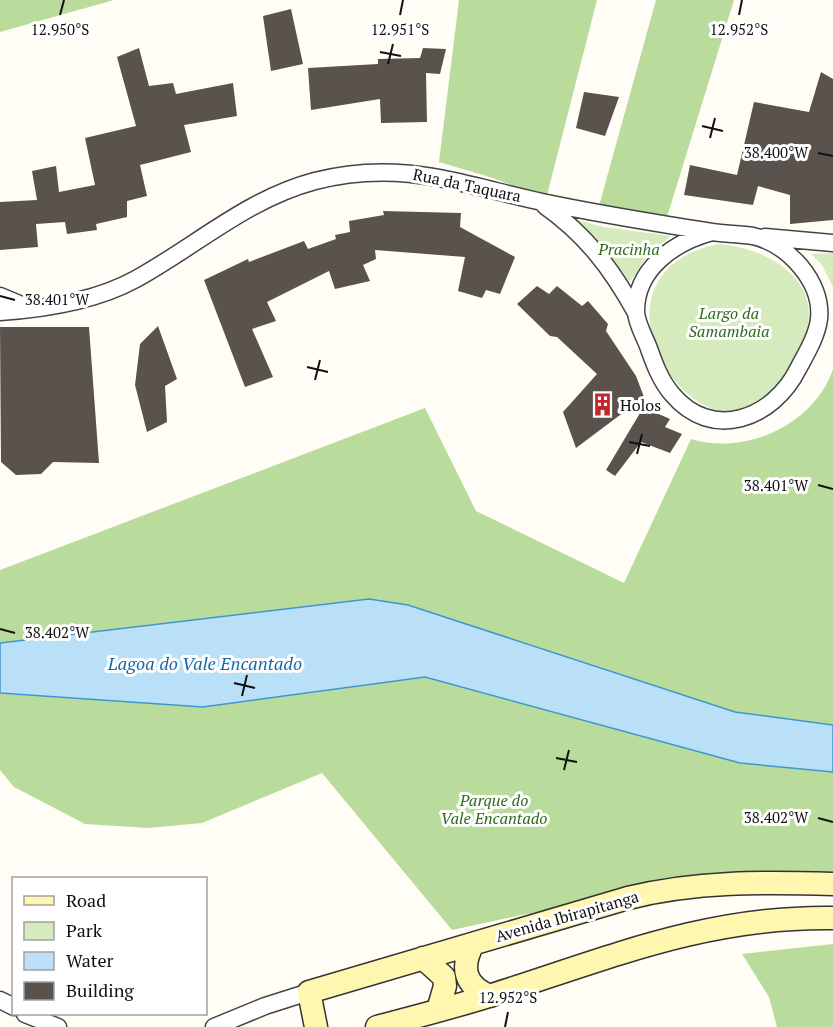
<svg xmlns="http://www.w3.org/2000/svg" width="833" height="1027" font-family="'PT Serif',serif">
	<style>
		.green { fill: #d5ebbd }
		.forest { fill: #b9dc9c }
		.water { fill: #b9e0f7; stroke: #3f96cf; stroke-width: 1.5 }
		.building { fill: #5a524d }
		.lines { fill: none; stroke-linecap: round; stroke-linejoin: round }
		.street-casing { stroke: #444; stroke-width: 19 }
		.secondary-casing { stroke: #333; stroke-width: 25 }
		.street { stroke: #fff; stroke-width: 16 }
		.secondary { stroke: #fff6b0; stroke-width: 22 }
		.ticks { fill: none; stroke: #111; stroke-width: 2 }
		.labels { text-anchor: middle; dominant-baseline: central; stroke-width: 6; stroke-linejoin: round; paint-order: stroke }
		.street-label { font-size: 16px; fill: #111; stroke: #fff }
		.park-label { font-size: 16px; font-style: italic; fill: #2f6b1f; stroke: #fff }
		.poi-label { font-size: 16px; fill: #111; stroke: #fff; text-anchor: start }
		.water-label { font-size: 18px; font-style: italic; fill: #1768a6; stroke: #fff }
		.ticks-label { font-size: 15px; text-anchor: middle; fill: #111; stroke: #fff; stroke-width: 6; stroke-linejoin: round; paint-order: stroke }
	</style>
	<rect width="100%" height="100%" fill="#fffdf5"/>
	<!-- green -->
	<path class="green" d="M577,220l27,7 67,9 -24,20 -17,26 -35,-45z
		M719,244c55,5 111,41 82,102 -10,22 -26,55 -50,64 -77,27 -167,-139 -32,-166z
		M833,253v34l-11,-22 -11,-11z"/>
	<!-- forest -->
	<path class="forest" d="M0,0h114l-114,32z
		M459,0h138l-51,199 -53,-21 -54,-16z
		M656,0h78l-67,217 -68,-11z
		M833,369v356l-98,-13 -327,-107 -39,-6 -369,44v-73l425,-162 51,103 148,72 67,-144c55,17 124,-15 142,-70z
		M425,677l315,86 93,9v102l-203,18 -178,38 -130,-157 -120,50 -53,5 -64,-4 -71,-37 -14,-17v-77l203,14z
		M833,944v83h-56l-8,-30 -27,-43z"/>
	<!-- water -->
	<path class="water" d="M369,599l39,6 327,107 98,13v47l-93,-9 -315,-86 -222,30 -203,-14v-50z"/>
	<!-- building -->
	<path class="building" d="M291,9l12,55 -32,7 -8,-55z
		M139,48l10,38 24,-3 3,11 57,-11 4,33 -53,9 7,27 -51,13 7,31 -20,5v16l-31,7 1,6 -30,4 -2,-12 -29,2 2,23 -38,3v-48l37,-2 -5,-29 24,-5 3,26 36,-7 -10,-47 51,-12 -19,-69z
		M423,48l23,1 -6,25 -14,-1 1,49 -46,1 -1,-24 -69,11 -3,-42 70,-4v-5l42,-1z
		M821,72l12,7v141l-43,4v-29l-32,-9 -5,19 -69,-10 6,-30 47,10 17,-73 55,10z
		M584,92l35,5 -14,39 -29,-8z
		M383,211l78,2 -1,14 55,30 -15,37 -14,-4 -4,8 -24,-7 7,-34 -90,-7 1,9 -13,6 7,16 -35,8 -6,-18 -62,31 9,19 -24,8 21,48 -28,10 -41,-107 44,-21 1,3 55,-21 4,8 28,-10 -1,-4 15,-3 -1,-11 35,-6z
		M537,286l12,8 8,-8 25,20 6,-5 20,23 -2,7 30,45 8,21 -68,51 -13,-36 34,-38 -40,-37 -7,-1 -33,-32z
		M158,326l19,53 -12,7 2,36 -20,10 -12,-47 5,-41z
		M0,327h89l10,136 -46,-1 -12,12 -25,1 -15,-13z
		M646,403l8,9 16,7 -5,8 17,7 -12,19 -29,-11 -26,34 -9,-6z"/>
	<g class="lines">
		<defs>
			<path id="street" d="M545,206c41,29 67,63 91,107
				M712,232c14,2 28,2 41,4 35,8 70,46 66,83 -2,17 -13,35 -21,50 -25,50 -86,73 -126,25 -12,-14 -18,-31 -24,-48 -4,-10 -12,-24 -12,-35 0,-43 39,-69 76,-79z
				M765,237l68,6
				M0,296l31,13
				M0,312c45,-3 96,-11 136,-33 60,-33 111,-80 179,-98 85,-22 145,3 227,21 57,12 113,21 170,30
				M0,1000l14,7
				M25,1014l33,13
				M214,1027l51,-21 44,-14"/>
			<path id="secondary" d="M473,944c-13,24 -8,42 17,52
				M423,958l21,19 1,9 -7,24
				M316,1027l-7,-35 319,-94c68,-17 136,-16 205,-14
				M377,1027c38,-10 77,-20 115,-32 117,-37 215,-79 341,-77"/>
		</defs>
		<!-- street casing -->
		<use href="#street" class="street-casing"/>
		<!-- secondary casing -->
		<use href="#secondary" class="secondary-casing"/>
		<!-- street -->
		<use href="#street" class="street"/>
		<!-- secondary -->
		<use href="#secondary" class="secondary"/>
	</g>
	<!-- ticks -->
	<path class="ticks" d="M60,15l4,-15M400,15l3,-15M739,15l3,-15M380,52l21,4M388,64l5,-20M702,126l21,5M710,138l5,-20M818,153l15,3M0,296l15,4M307,367l21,5M315,380l5,-20M629,442l21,4M637,454l5,-20M818,485l15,4M0,629l15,4M234,683l21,5M242,696l5,-21M556,758l21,4M564,770l5,-20M818,818l15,4M505,1027l3,-15"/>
	<!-- icons -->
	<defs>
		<symbol id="building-bare" viewBox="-9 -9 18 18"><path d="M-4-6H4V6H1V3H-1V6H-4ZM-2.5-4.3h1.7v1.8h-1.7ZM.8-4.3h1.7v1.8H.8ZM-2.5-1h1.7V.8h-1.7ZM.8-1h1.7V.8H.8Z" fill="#c4262e" stroke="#fff" stroke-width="2.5" paint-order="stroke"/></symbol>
	</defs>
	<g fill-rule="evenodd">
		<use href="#building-bare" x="586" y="388" width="33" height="33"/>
	</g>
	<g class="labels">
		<!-- street labels -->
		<g class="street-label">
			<text transform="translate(467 185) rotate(12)">Rua da Taquara</text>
			<text transform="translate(567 916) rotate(-16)">Avenida Ibirapitanga</text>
		</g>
		<!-- park labels -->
		<g class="park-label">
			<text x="629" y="249">Pracinha</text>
			<text x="729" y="313">Largo da<tspan x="729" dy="18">Samambaia</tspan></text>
			<text x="494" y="800">Parque do<tspan x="494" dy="18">Vale Encantado</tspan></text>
		</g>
		<!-- poi labels -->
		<g class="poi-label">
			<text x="620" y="405">Holos</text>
		</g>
		<!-- water labels -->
		<g class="water-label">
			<text x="205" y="663">Lagoa do Vale Encantado</text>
		</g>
	</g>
	<g class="ticks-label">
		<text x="400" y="35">12.951°S</text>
		<text x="739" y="35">12.952°S</text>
		<text x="60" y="35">12.950°S</text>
		<text x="776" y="158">38.400°W</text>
		<text x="57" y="305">38.401°W</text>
		<text x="776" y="491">38.401°W</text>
		<text x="57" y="638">38.402°W</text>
		<text x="776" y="823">38.402°W</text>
		<text x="508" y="1003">12.952°S</text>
	</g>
	<!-- legend -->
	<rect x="12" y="877" width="195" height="138" fill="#ffffff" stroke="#a0a0a0" stroke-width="1.5"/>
	<rect x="24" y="896" width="30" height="9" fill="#fff6b0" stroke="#a0a0a0" stroke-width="1.5"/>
	<text x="66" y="907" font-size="18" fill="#111111">Road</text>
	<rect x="24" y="922" width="30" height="18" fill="#d5ebbd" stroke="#a0a0a0" stroke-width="1.5"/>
	<text x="66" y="937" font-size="18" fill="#111111">Park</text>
	<rect x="24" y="952" width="30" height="18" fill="#b9e0f7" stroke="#a0a0a0" stroke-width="1.5"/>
	<text x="66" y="967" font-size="18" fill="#111111">Water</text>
	<rect x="24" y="982" width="30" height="18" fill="#5a524d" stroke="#a0a0a0" stroke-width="1.5"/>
	<text x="66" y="997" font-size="18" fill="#111111">Building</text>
</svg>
